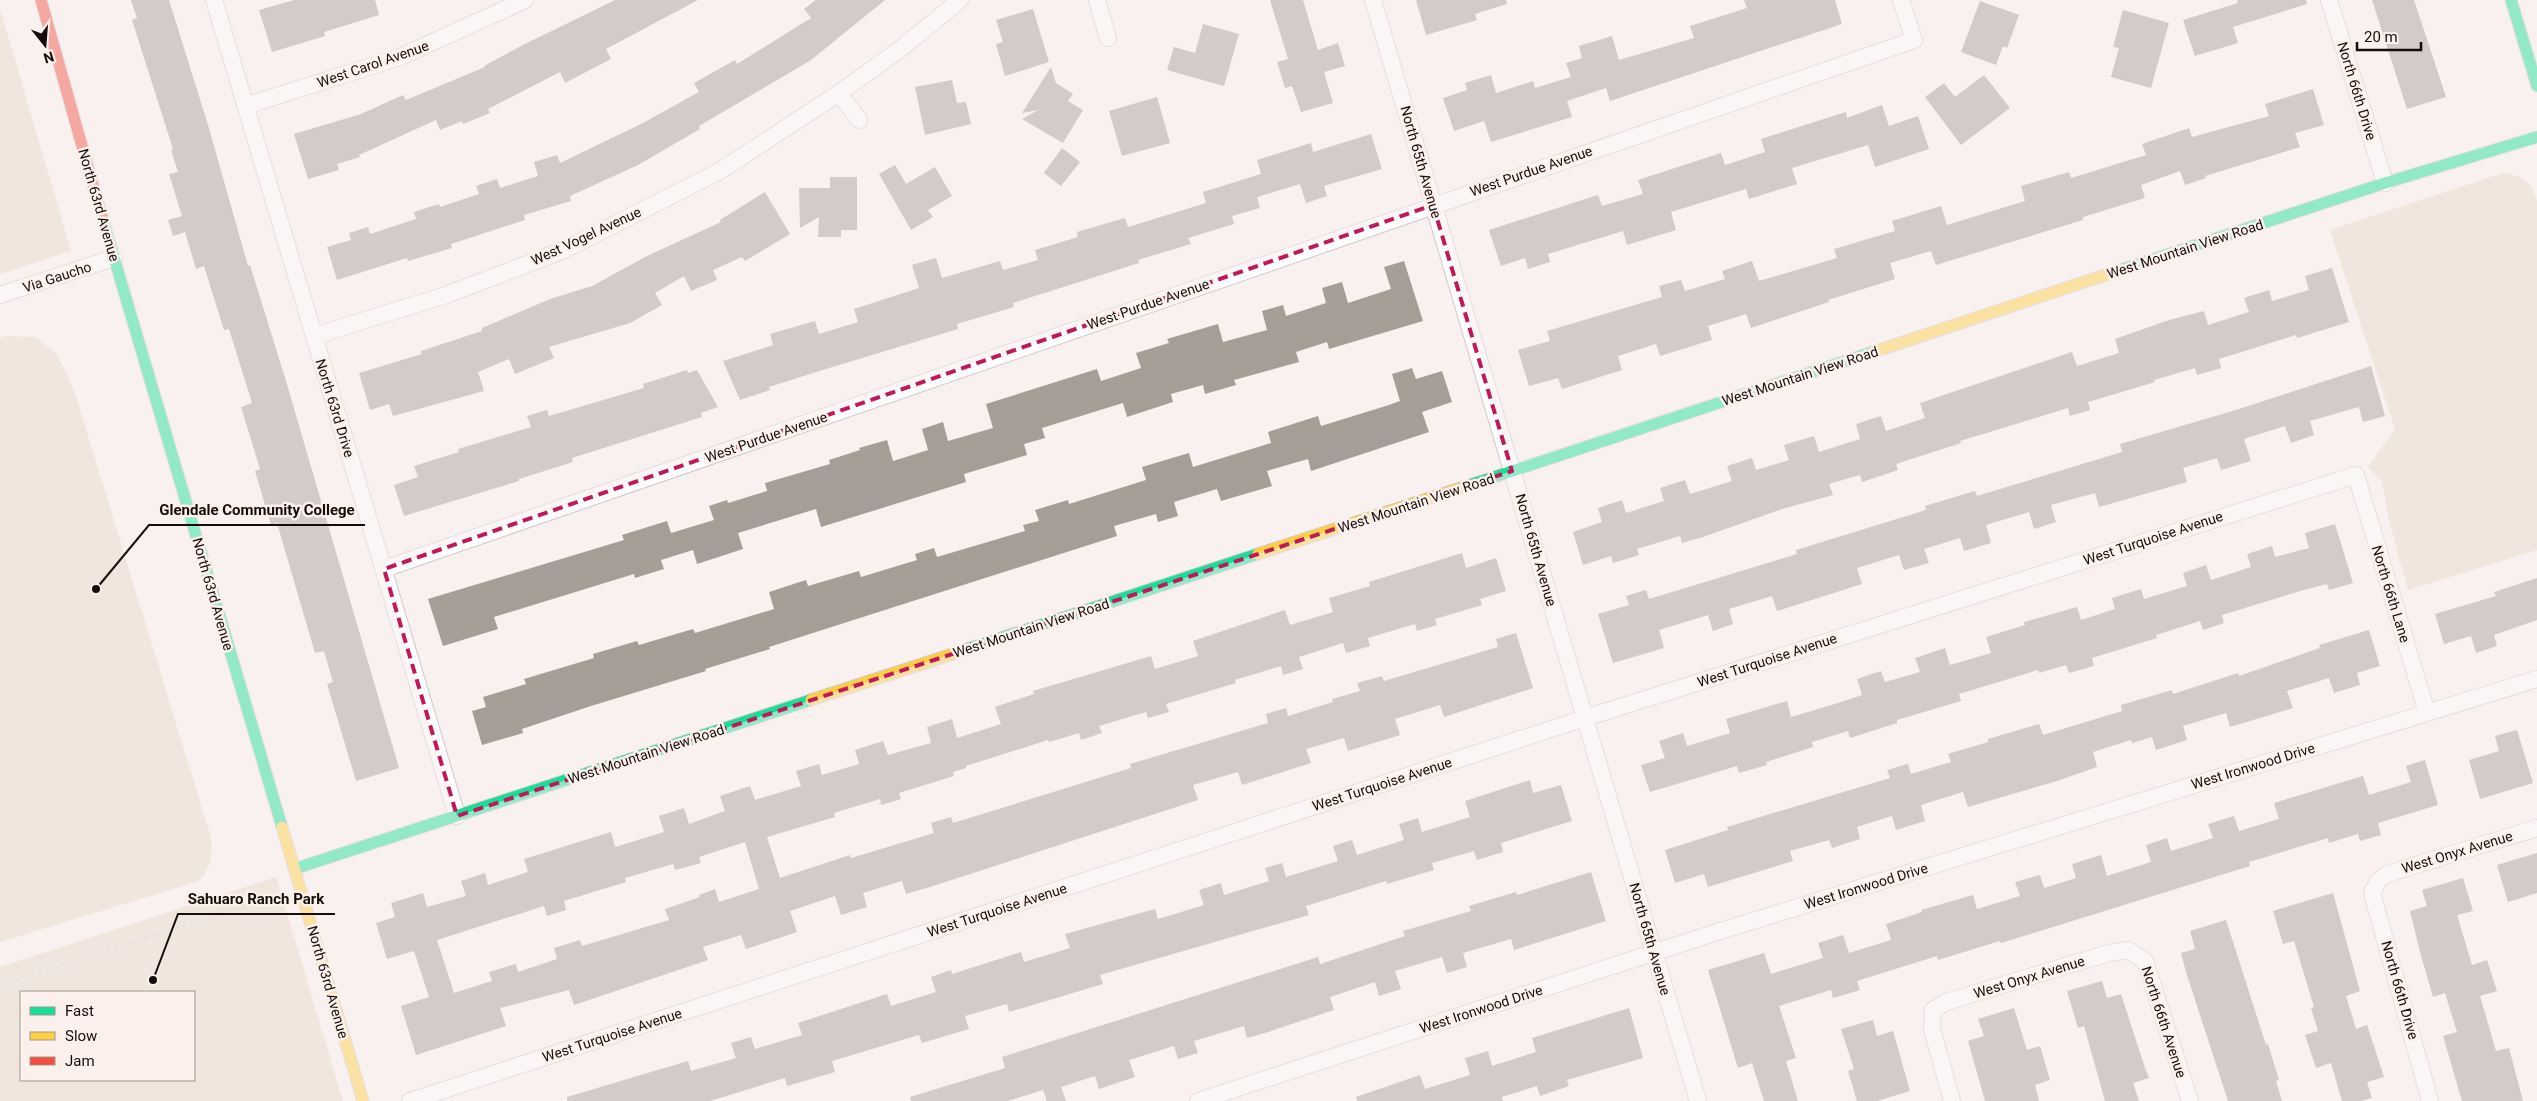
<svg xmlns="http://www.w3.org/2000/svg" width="2537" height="1101" font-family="Roboto,sans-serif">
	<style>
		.green { fill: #e7d9c7; fill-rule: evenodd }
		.building { fill: #a79d97; fill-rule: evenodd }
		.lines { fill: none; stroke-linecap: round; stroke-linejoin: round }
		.street-casing { stroke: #d1c9c7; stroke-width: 18 }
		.fast-casing { stroke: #d1c9c7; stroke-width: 13 }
		.slow-casing { stroke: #d1c9c7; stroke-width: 13 }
		.jam-casing { stroke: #d1c9c7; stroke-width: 13 }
		.path { stroke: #d2d0cf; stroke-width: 3; stroke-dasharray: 4 4; stroke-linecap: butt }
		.street { stroke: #fefdfd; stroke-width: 16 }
		.fast { stroke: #16e098; stroke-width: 11 }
		.slow { stroke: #ffcf43; stroke-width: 11 }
		.jam { stroke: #f24e42; stroke-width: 11 }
		.marked { fill: none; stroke: #c2185b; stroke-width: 4; stroke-dasharray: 10 6; stroke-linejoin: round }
		.labels { text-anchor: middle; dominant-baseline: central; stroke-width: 5; stroke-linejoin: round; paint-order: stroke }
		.street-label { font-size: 14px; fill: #160d0a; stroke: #fbf0ec }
		.leader { fill: none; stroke: #160d0a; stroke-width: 2 }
		.callout-dot { fill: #160d0a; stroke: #fbf0ec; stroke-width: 2 }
		.callout-label { font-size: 15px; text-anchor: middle; font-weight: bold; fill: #160d0a; stroke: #fbf0ec; stroke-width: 5; stroke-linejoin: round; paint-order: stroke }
	</style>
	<rect width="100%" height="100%" fill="#f8f1f0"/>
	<!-- green -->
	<path class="green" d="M0,9l71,242 -71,23z
		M2503,173c20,3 28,9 34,28v349l-129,40 -19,-70 -7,-39 -14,-14 27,-38 -65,-199z
		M4,336l31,1 22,17 18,39 136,445c1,18 0,30 -12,43l-199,61v-604z
		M276,877l67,224h-343v-134zM21,992h173v88h-173z"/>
	<!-- building -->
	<path class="building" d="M131,0h38l39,125 40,141 2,-1 36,116 113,387 -43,13 -29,-97 6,-2 -9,-31 -9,2 -38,-130 -6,2 -16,-54 5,-2 -19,-62 11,-4 -23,-74 -5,1 -20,-64 -8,3 -11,-37 -12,4 -5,-16 14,-4 -13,-42 9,-2 -7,-22 2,-1 -41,-129 5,-2z
		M294,0h81l4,15 -55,17 1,4 -53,16 -13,-42z
		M615,0h83l-92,49 5,10 -46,24 -5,-11 -72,37 2,4 -27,11 -1,-3 -22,9 -4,-10 -77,35 1,2 -23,7 2,6 -31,9 -14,-45 67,-20 42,-19 3,5 79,-33 -1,-1 41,-22z
		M816,0h69l-74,60 -112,66 1,3 -62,36 -68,31 1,5 -47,14 1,5 -74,24 1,4 -44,13 -1,-3 -70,22 -10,-33 24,-7 -2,-7 19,-6 2,7 46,-15 -2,-7 25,-8 1,3 39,-13 -3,-8 21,-7 3,9 38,-12 -4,-14 23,-7 3,8 81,-39 58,-32 -5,-9 41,-23 2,4 74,-46 -7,-9z
		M1270,0h33l15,50 20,-7 7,23 -21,6 9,31 -32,9 -9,-26 -7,2 -8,-26 11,-3z
		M1416,0h90l1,4 -32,10 2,6 -51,15z
		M1744,0h91l7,24 -232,77 -4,-13 -39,13 5,16 -81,25 -7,-21 -30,10 -11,-33 24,-8 -2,-7 26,-8 5,18 37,-12 2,7 36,-11 -5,-14 16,-5 -3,-12 33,-10 7,24 75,-22 -4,-12 57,-18z
		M2237,0h69l1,4 -74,23 5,16 -43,13 -12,-36 55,-17z
		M2372,0h42l32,97 -39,12z
		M1980,1l39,14 -12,33 -4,-2 -7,19 -35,-13z
		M1033,9l16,53 -44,14 -9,-32 7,-2 -7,-22z
		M2123,10l46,13 -18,65 -40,-11 8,-29 -6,-1z
		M1203,24l36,10 -15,52 -57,-16 7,-23 21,6z
		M1051,67l5,16 17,11 -5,7 15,9 -20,33 -41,-24 16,-9 -16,3z
		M1984,75l26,33 -49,37 -36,-48 19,-14 11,14z
		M952,80l5,23 9,-1 5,22 -46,11 -10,-48z
		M2313,89l11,36 -29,8 5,14 -95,29 1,2 -21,7 -5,-14 -39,14 4,13 -62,19v3l-147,45 -5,-14 -41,12 5,16 -67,21 1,2 -78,26 -5,-14 -38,12 4,14 -52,16 -4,-12 -38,12 4,14 -60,19 -4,-11 -29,8 -11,-36 32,-9 -3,-10 115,-34 -3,-11 22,-6 4,11 40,-12 -3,-8 30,-10 7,20 78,-23 -3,-9 61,-18 -3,-10 49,-15 6,19 78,-24 -4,-15 48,-14 2,6 75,-23 -4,-11 47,-16 3,9 77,-21 -4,-12z
		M1157,97l13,46 -48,13 -13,-45z
		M1882,105l7,21 29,-10 11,33 -54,18 -7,-22 -76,23 5,16 -48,15 -3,-10 -75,23 5,18 -49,15 -4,-14 -75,23 2,8 -22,7 -3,-11 -24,8 -12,-36 109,-35 4,11 41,-12 -5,-14 83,-27 4,12 40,-13 -4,-13 85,-27 1,6z
		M1371,134l11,35 -58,17 3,10 -21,7 -6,-19 -43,13 3,11 -28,8 2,8 -46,14 3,6 -53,16 1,3 -126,40 1,4 -57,17 1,5 -129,39 -60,19 1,3 -30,10 -17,-39 50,-16 -3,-11 45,-13 4,13 39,-12 -4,-13 65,-21 -7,-23 24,-7 6,20 58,-17 3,9 35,-10 -3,-10 43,-13 -1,-5 48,-14 3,9 78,-24 -3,-11 58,-18 -4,-14 54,-17 2,9z
		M1062,148l18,14 -19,24 -17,-13z
		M895,165l11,19 29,-17 17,29 -24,14 5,7 -22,13 -32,-56z
		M830,177h27v53h-16v7h-23l1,-20 -19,11 -1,-40h31z
		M765,192l25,42 -45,27 -3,-4 -29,13 4,10 -26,11 -7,-15 -29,17 7,12 -32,18 -81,24 5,11 -39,16 -6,-15 -31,13 6,19 -91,25 -4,-12 -19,6 -11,-37 63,-19 -1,-3 61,-20v-3l68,-29 42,-13 55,-30 74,-34 -1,-2z
		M1404,261l19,60 -94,28 -2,-7 -31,10 3,10 -65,18 2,5 -31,9 -2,-9 -32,9 2,8 -46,15 -4,-14 -81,25 3,10 -21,6 3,11 -63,19 2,8 -145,45 -5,-18 -78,24 5,16 -46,15 -4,-14 -32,10 3,9 -29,9 -1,-4 -140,43 4,12 -55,17 -15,-47 196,-59 -2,-5 45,-14 4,12 43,-13 -5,-14 18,-6 1,3 39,-12 -2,-8 65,-19 -1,-4 31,-10 -1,-2 28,-8 6,21 35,-11 -6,-21 21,-7 5,19 45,-13 -7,-24 111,-35 4,12 40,-13 -5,-15 33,-10 -2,-4 51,-15 5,18 44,-12 -5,-19 21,-6 3,11 40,-13 -4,-15 20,-6 6,21 43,-14 -7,-22z
		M2332,268l17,54 -52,16 -1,-3 -77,24 2,9 -24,7 -2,-7 -41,12 1,2 -67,20 2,8 -20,6 -2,-8 -108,33 1,2 -65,21 2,6 -36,12 -2,-7 -31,9 4,11 -51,14 -79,28 -21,6 -2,-7 -43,13 2,6 -26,8 -2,-7 -28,9 -10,-33 29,-10 -4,-14 24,-8 4,13 38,-12 -4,-13 25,-8 5,14 42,-13 -5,-15 25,-8 4,12 33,-10 -5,-15 30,-9 5,16 41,-13 -4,-15 25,-8 5,15 39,-13 -5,-15 152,-51 5,14 42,-13 -4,-14 54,-19 35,-9 4,14 41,-13 -5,-14 25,-8 3,11 37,-11 -4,-14z
		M2371,366l14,50 -22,6 -4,-15 -49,14 4,14 -23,8 -6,-17 -41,13 7,22 -30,9 -4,-12 -34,10 4,14 -88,25 -4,-14 -44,12 5,17 -22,7 -5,-17 -43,13 5,18 -27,8 -4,-13 -36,11 5,14 -25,7 -5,-15 -42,13 5,16 -85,27 -5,-15 -43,13 4,15 -20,7 -5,-16 -49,15 5,18 -51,15 -15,-49 31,-9 -3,-9 20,-6 3,9 148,-45 -1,-4 130,-40 -1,-4 50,-15 2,5 145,-44 -2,-8 116,-34z
		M1412,368l4,11 26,-8 10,31 -30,10 7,20 -118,39 -3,-12 -41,12 5,15 -51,15 -4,-12 -43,13 4,14 -20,6 -2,-8 -42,12 3,10 -348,111 1,2 -65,20 1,2 -115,35 -69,23 1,4 -41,12 -10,-34 14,-4 -3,-10 43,-13 -2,-5 70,-21 -1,-4 44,-13 2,4 54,-16 2,4 79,-24 -5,-17 37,-12 2,6 51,-15 2,6 56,-17 -2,-6 19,-6 3,9 88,-26 -2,-6 16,-4 -4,-11 33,-10 1,4 77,-24 -4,-13 47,-14 4,14 78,-24 -3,-11 50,-16 3,10 68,-21 11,-4 -8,-27z
		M687,370l1,3 9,-3 21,37 -17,6 1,4 -130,41 1,4 -54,17v2l-115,35 -10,-31 24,-8 -4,-11 45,-14 -1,-3 73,-22 -4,-11 20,-6 2,6 95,-28 -1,-4z
		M2335,524l18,59 -24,7 -2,-6 -27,7 -78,24 2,8 -21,7 -3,-9 -44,14 1,3 -65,20 2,8 -25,7 -3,-8 -27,8 -1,-3 -79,24 2,7 -64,19v3l-47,15 -2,-7 -36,11 1,5 -47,15 1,3 -28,8 -2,-7 -87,26 -9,-27 24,-7 -6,-17 24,-8 4,13 43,-13 -4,-14 61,-18 4,16 47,-14 24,-8 -5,-16 24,-8 4,11 35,-10 -5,-14 30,-10 5,17 41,-12 -5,-16 39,-12 -1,-3 53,-15 4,13 34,-11 -3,-11 29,-9 3,10 43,-13 -4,-13 23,-8 5,15 40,-13 -4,-13 25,-8 3,11 34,-9 -4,-15z
		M1462,553l4,15 30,-10 10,33 -26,8 2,6 -47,14 2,6 -20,6 -2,-7 -47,14 2,8 -24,7 -3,-10 -44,14 4,12 -20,6 -2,-9 -46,14 1,3 -70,21 3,8 -21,6 -2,-6 -47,14 3,7 -21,7 -2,-7 -30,9 -1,-2 -82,26v2l-13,4 1,4 -55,17 2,6 -20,6 -1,-6 -46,14 1,4 -68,20 13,41 70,-23 1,3 83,-25 -3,-10 20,-6 2,6 178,-55 -1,-4 138,-41 -2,-9 20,-6 2,8 45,-14 -1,-3 28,-8 -3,-8 25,-7 2,5 114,-34 -2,-8 20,-6 17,55 -89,29 -4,-12 -45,14 5,16 -52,16 -4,-13 -38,11 5,14 -69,22 -4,-13 -45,13 5,15 -268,87 -24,7 -4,-13 -39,12 4,14 -26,8 -6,-19 -45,15 7,21 -51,17 -5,-14 -38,12 5,13 -134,45 -5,-15 -69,18 6,18 -90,29 -15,-49 28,-9 -15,-46 -27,8 -11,-36 19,-6 -4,-14 32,-10 4,14 39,-11 -5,-15 24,-8 3,12 40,-13 -4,-13 87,-27 4,15 49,-15 -5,-16 25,-8 5,16 36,-13 -5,-15 30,-10 5,14 46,-14 -5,-15 23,-7 3,11 37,-11 -4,-14 28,-9 5,14 43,-12 -4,-16 25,-8 5,19 44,-14 -6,-17 39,-13 -1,-3 118,-35 4,13 43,-13 -5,-15 92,-31 5,15 43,-13 -4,-14 41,-12 -1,-4zM745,842l14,47 -40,13 -4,-13 -16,6 1,2 -35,12 4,11 -87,26 -2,-6 -26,8 3,11 -39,13 -2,-8 -27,8 3,9 -38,12 -17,-53 107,-34 3,10 19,-6 -2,-9 62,-19 -1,-4 48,-14 2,6 26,-7 -2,-6z
		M2537,578v42l-43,15 3,11 -21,7 -5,-17 -27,8 -9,-30 61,-18 -2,-4z
		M2369,630l11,36 -23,7 3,12 -26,8 -5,-15 -42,13 6,17 -63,19 -4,-14 -43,13 4,14 -31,10 -4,-13 -20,6 -1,-3 -38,12 4,15 -40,14 -89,26 -5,-15 -42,13 4,16 -29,9 -4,-14 -35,11 3,12 -28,9 -3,-8 -39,11 3,10 -85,26 -4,-13 -29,9 -10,-33 63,-20 -1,-3 163,-49 -3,-8 21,-6 3,10 40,-12 -3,-8 40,-12v-3l51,-15 4,11 79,-24 -1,-6 51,-15 1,4 65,-21 1,3 81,-28 -1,-3z
		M2517,730l16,53 -53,16 -11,-39 30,-9 -4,-15z
		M2425,760l13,45 -60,18 3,12 -21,6 -2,-7 -29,9 -1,-5 -79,24 1,4 -249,77 -1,-2 -62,19 -1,-4 -80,25 3,9 -27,8 -2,-8 -52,16 17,52 -10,3 12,40h-34l-12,-38 -14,5 -30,-98 56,-17 7,21 52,-16 -5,-15 25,-8 6,18 42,-13 -5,-16 36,-12 -1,-2 52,-15 4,14 43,-13 -5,-14 25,-7 4,13 32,-10 -4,-14 29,-9 6,21 44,-14 -5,-17 21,-7 4,13 42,-13 -5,-14 26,-8 5,15 40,-12 -5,-16 89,-27 6,19 42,-13 -5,-16z
		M1530,780l3,13 28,-8 11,36 -71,22 2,9 -26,8 -3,-9 -42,12 2,7 -47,14 -1,-3 -80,25 3,9 -209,60 3,9 -94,28 -2,-8 -42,12 4,13 -47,14 -3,-8 -87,26 3,11 -48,14 -2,-8 -75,23h-143v-4l121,-36 3,10 45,-13 -5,-15 20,-6 4,12 47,-14 -4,-12 89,-29 4,12 45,-14 -5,-15 20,-7 1,4 69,-22 3,10 46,-14 -5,-14 90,-25 3,10 46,-14 -5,-15 22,-7 3,12 45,-14 -4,-13 17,-5 4,14 52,-16 -5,-15 19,-6 5,15 47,-15 -5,-16 19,-6 4,14 48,-15 -5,-16z
		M2537,853v40l-29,9 -11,-37z
		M1591,872l15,49 -92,29 -3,-11 -48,14 4,14 -20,6 -5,-16 -47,14 6,18 -22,7 -4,-14 -45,15 4,13 -69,23 -18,5 -3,-12 -50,15 4,12 -20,6 -4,-13 -45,14 6,17 -36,12 -4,-13 -34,11 5,14h-19l-4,-11 -35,11h-97l-1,-4 95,-29 -3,-11 316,-100 2,7 85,-28 -2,-5 68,-20 -2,-5 47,-14 1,3z
		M2463,878l10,33 -16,4 15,50 15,-5 10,31 -17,5 16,55 13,-3 14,53h-61l-19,-65 14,-4 -12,-39 -12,4 -13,-45 -10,-41 17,-5 -5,-16z
		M2333,893l27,98 -14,5 10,33 11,-4 17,52 -17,5 5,16 -11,3h-19l-11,-38 -15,5 -11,-33 13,-4 -7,-23 3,-1 -20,-66 -11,3 -10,-33z
		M2226,920l40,125 2,-1 11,36 -3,1 6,20h-54l-42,-129 -5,-19 14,-4 -5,-18z
		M2102,981l5,17 14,-4 22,68 6,16 -16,5 6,18h-34l-21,-75 -6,2 -11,-37z
		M1629,1008l14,50 -76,22 2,6 -29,10 -3,-10 -35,11 1,4h-146l-1,-4 64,-22 5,14 45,-14 -5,-17 23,-7 4,15 44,-14 -4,-14z
		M2014,1008l13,42 13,-4 10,34 -15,5 4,16h-54l-17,-60 16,-5 -6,-17z
		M1873,1020l4,16 16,-5 17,60 -33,10h-20l-9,-30 6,-2 -13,-40z"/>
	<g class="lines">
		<defs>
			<path id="street" d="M214,0l243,816
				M1097,0l11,38
				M1373,0l325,1101
				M2329,0l56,183
				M839,93l20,27
				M245,106l155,-49 125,-57
				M0,295l114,-37
				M314,336l132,-41 118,-45 156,-79 119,-78 60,-43 61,-50
				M384,569l1530,-529 -13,-40
				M410,1101l1175,-383 771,-243 71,238
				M1198,1101l519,-169 820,-253
				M1952,1101l-20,-72 1,-19 13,-8 163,-49 19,-3 17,11 45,140
				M2430,1101l-58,-208 6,-12 9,-7 150,-46"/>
			<path id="fast" d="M2511,0l26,86
				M102,217l180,610
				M2111,273l274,-90 152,-46
				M1467,486l406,-134
				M968,649l290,-95
				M294,869l517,-169"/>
			<path id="slow" d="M1873,352l238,-79
				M1258,554l209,-68
				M811,700l157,-51
				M282,827l81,274"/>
			<path id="jam" d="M41,0l61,217"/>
		</defs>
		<!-- street casing -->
		<use href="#street" class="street-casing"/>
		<!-- fast casing -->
		<use href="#fast" class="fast-casing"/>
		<!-- slow casing -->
		<use href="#slow" class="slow-casing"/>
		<!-- jam casing -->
		<use href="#jam" class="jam-casing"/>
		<!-- path -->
		<path class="path" d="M0,985l280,-91"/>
		<!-- street -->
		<use href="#street" class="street"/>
		<!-- fast -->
		<use href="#fast" class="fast"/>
		<!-- slow -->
		<use href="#slow" class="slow"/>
		<!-- jam -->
		<use href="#jam" class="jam"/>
	</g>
	<!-- marked area -->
	<path d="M0 0H2537V1101H0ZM1433,205l79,266 -1055,345 -73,-247z" fill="#f8f1f0" fill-opacity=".55" fill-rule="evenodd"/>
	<path class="marked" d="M1433,205l79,266 -1055,345 -73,-247z"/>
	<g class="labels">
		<!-- street labels -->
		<g class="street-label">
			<text transform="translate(373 64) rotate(-19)">West Carol Avenue</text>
			<text transform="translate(2357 91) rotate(73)">North 66th Drive</text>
			<text transform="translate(1421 162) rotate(74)">North 65th Avenue</text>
			<text transform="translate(1531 171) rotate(-19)">West Purdue Avenue</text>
			<text transform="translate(99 205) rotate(74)">North 63rd Avenue</text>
			<text transform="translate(586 236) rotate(-25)">West Vogel Avenue</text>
			<text transform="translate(2185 249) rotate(-18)">West Mountain View Road</text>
			<text transform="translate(57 277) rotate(-18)">Via Gaucho</text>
			<text transform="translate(1148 304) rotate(-19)">West Purdue Avenue</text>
			<text transform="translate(1800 376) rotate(-18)">West Mountain View Road</text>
			<text transform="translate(335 408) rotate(73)">North 63rd Drive</text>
			<text transform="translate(766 437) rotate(-19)">West Purdue Avenue</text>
			<text transform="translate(1416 503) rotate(-18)">West Mountain View Road</text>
			<text transform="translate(2153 538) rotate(-18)">West Turquoise Avenue</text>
			<text transform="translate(1536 550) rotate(74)">North 65th Avenue</text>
			<text transform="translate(213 594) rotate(74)">North 63rd Avenue</text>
			<text transform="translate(2391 594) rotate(73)">North 66th Lane</text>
			<text transform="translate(1031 628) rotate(-18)">West Mountain View Road</text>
			<text transform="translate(1767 660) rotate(-18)">West Turquoise Avenue</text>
			<text transform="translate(646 754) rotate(-18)">West Mountain View Road</text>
			<text transform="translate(2253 766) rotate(-17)">West Ironwood Drive</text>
			<text transform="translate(1382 784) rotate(-18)">West Turquoise Avenue</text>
			<text transform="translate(2457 852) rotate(-17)">West Onyx Avenue</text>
			<text transform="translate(1866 886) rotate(-17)">West Ironwood Drive</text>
			<text transform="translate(997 910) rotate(-18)">West Turquoise Avenue</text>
			<text transform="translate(1650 939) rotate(74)">North 65th Avenue</text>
			<text transform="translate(2029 977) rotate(-17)">West Onyx Avenue</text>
			<text transform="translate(328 982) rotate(74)">North 63rd Avenue</text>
			<text transform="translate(2400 990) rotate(74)">North 66th Drive</text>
			<text transform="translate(1481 1009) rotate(-18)">West Ironwood Drive</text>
			<text transform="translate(2164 1022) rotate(72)">North 66th Avenue</text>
			<text transform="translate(612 1035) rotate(-18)">West Turquoise Avenue</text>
		</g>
	</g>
	<!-- callouts -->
	<path class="leader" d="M96 589L149 525H365M153 980L178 914H335"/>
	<g class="callout-dot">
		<circle cx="96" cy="589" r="5"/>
		<circle cx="153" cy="980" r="5"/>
	</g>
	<g class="callout-label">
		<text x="257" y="515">Glendale Community College</text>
		<text x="256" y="904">Sahuaro Ranch Park</text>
	</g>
	<!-- legend -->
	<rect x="20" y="991" width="175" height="90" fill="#fbf0ec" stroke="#9f9592"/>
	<rect x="30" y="1007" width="25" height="8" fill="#16e098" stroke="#9f9592"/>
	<text x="65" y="1016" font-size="15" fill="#160d0a">Fast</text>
	<rect x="30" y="1032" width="25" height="8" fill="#ffcf43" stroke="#9f9592"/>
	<text x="65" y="1041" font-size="15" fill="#160d0a">Slow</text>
	<rect x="30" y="1057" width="25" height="8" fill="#f24e42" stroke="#9f9592"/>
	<text x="65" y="1066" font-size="15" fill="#160d0a">Jam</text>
	<!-- north arrow -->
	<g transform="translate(45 45) rotate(163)" stroke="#fbf0ec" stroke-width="4" paint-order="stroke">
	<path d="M0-4L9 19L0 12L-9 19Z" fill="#160d0a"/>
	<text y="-8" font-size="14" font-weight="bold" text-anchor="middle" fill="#160d0a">N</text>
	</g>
	<!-- scale -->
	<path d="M2357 42v8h64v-8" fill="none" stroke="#160d0a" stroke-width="2.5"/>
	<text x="2364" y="42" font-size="15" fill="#160d0a" stroke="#fbf0ec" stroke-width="4" paint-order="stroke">20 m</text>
</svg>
